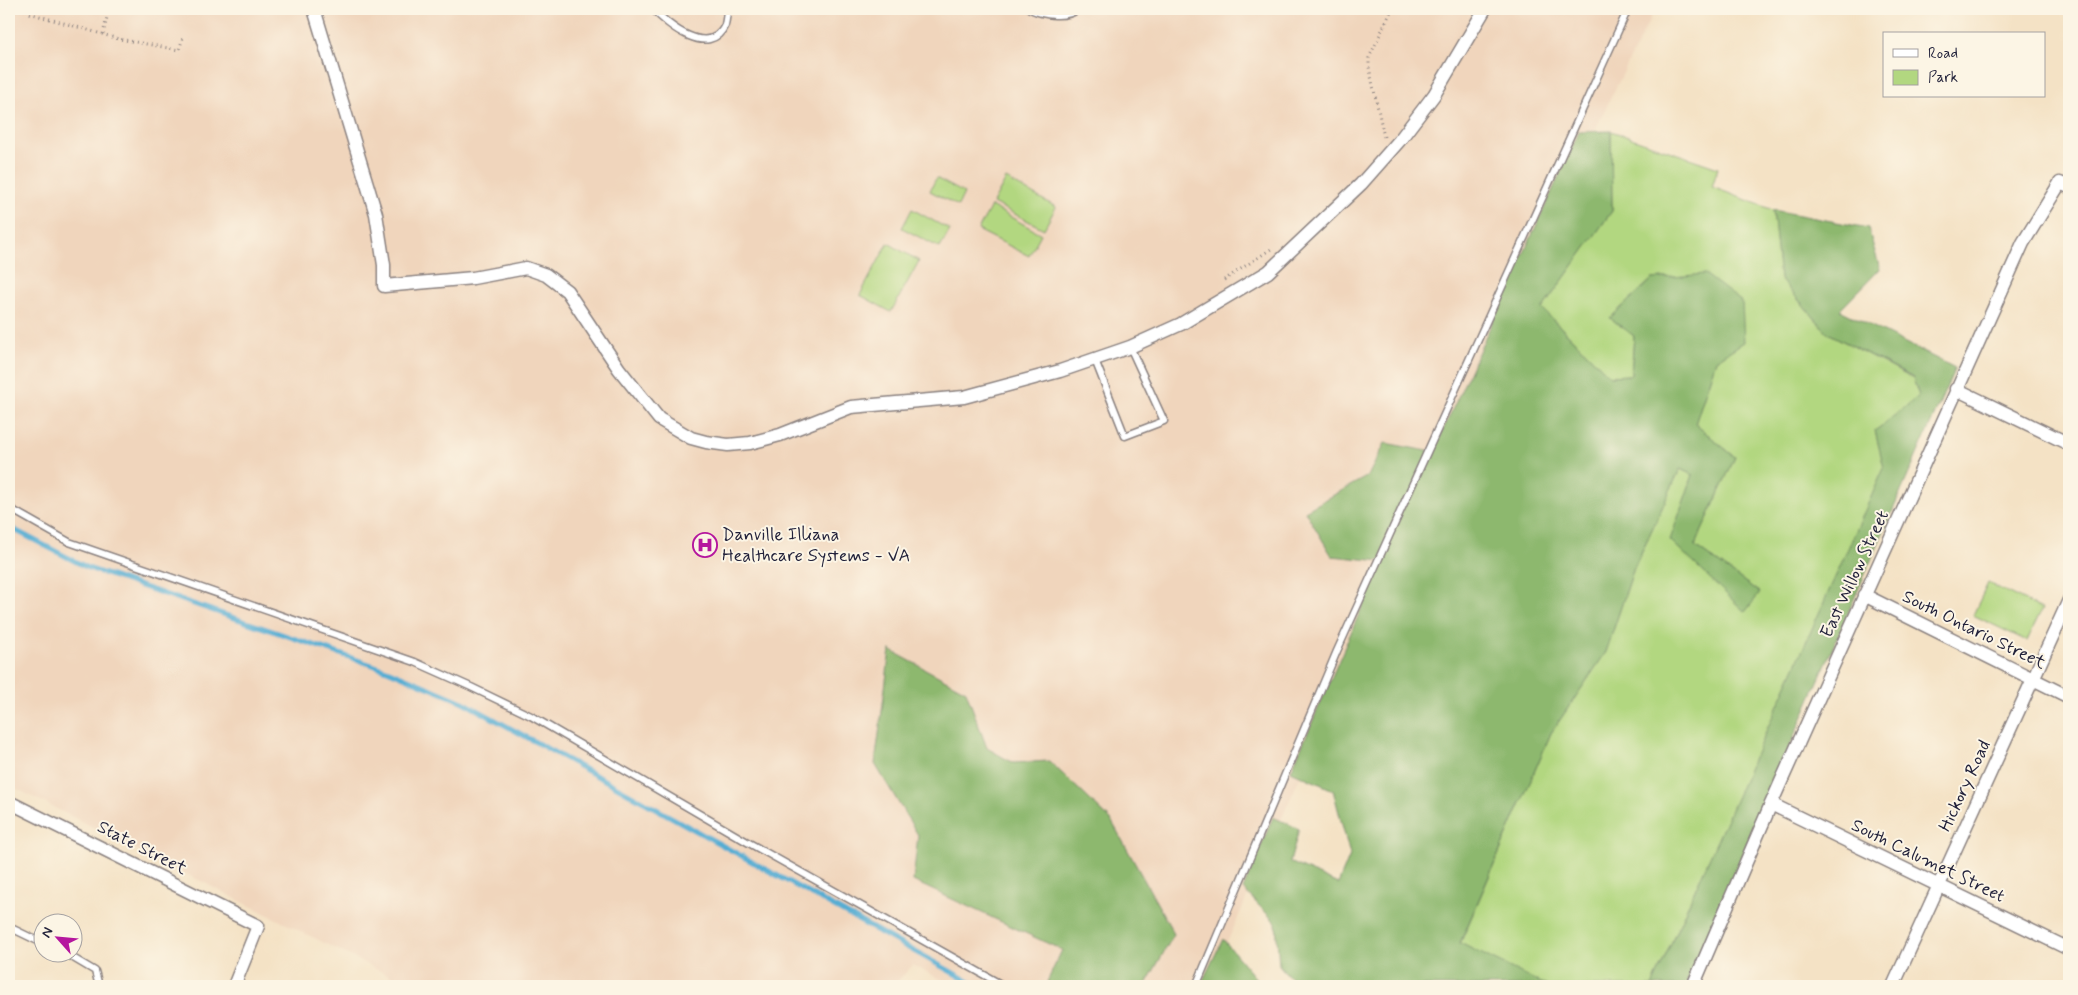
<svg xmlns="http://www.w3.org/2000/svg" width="2078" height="995" font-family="Mynerve,sans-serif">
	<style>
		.built { fill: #f0d5bc }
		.green { fill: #b2d780; stroke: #6a7c5e }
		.forest { fill: #8db86e; stroke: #586d54 }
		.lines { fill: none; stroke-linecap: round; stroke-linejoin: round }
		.stream { stroke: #57add3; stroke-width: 5 }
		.lane-casing { stroke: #8b8280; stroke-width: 9 }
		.street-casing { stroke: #8b8280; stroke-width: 15 }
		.path { stroke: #8b8280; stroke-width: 3; stroke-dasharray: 1 4; stroke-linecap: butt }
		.lane { stroke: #fff; stroke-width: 6 }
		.street { stroke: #fff; stroke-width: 12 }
		.labels { text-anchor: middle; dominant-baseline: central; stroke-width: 4; stroke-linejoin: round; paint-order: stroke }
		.poi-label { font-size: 18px; fill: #22223b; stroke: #fcf5e5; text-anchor: start }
		.street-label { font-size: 18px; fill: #22223b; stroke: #fcf5e5 }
	</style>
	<rect width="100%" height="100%" fill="#fcf5e5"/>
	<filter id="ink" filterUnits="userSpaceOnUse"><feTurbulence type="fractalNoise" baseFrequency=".02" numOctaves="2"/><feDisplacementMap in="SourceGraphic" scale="10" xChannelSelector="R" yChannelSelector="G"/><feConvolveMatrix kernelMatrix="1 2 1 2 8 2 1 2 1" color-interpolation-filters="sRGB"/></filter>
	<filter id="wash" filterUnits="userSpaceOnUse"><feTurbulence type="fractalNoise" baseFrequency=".0096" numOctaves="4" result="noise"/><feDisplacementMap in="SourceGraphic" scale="20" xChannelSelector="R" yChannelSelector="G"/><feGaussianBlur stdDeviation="1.12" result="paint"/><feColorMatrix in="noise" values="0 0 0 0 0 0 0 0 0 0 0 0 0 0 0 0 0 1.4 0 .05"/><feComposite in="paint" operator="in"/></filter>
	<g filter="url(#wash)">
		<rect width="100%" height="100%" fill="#f4e2c5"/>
		<!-- built -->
		<path class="built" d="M9,9h1646l-148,297 -299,680h-255l-40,-21 -20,21h-483l-401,-201z"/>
		<!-- green -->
		<path class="green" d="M1611,131l107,37 -6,19 61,23 7,69 48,54 85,46 6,17 -44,35 10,36 -233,519h-105l-87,-42 91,-211 55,-81 28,-84 46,-99 13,6 -22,65 74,71 15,-18 -65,-47 40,-89 -40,-33 21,-64 27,-18 -133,-25 24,19 -3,39 -21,1 -68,-67 70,-98z
			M936,178l28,15 -6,13 -28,-15z
			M1006,179l50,28 -12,22 -51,-26z
			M991,206l50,28 -12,22 -51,-26z
			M912,209l38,21 -10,18 -38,-20z
			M888,243l31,18 -28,51 -31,-17z
			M1988,583l54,26 -15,32 -54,-26z"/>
		<!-- forest -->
		<path class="forest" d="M1611,131l1,80 -70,98 68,67 21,-1 3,-39 -24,-18 42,-39 53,-5 37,28 2,40 -28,18 -21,64 40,33 -40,89 65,47 -15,19 -75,-72 23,-65 -13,-6 -46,99 -28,84 -55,81 -91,210 87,43h-249l-19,-21 -3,-42 -33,-34 30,-72 26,12 -9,33 48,22 12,-29 -17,-65 -42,-19 91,-210 -50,-5 -27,-45 63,-35 17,-33 48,9 146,-320z
			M1773,210l95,18 12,41 -40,41 115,58 -270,618h-33l232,-518 -9,-37 44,-35 -6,-18 -85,-45 -48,-54z
			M890,650l76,41 21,57 26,15 36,-2 62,59 63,114 -29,52h-93l-5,-4 15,-32 -149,-69 5,-46 -43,-71z
			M1223,939l39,47h-62z"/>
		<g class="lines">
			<!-- stream -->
			<path class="stream" d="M9,527l79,41 299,102 76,32 514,284"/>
		</g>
	</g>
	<g filter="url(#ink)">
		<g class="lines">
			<defs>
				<path id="lane" d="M653,9c14,16 57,50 72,16 1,-5 2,-11 2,-16
					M1030,9c13,6 36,10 48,0
					M1095,360l30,76 39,-15 -34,-74
					M9,508l60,34 346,120 56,25 60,29 218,127 255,143
					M9,927l33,16
					M63,952l32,19 4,15
					M1196,986l141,-335 291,-642"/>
				<path id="street" d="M314,9l62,205 8,51v21l89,-8 53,-10 20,7 21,16 52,78 40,50 32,19 15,4 22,3 22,-2 30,-8 71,-28 113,-10 96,-26 70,-24 51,-23 87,-52 93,-88 38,-43 35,-46 51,-86
					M1956,389l113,55
					M1864,595l205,102
					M9,802l249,124 -24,60
					M1771,804l298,145
					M1693,986l78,-182 252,-561 37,-60 9,4
					M1893,986l176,-386"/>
			</defs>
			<!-- lane casing -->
			<use href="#lane" class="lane-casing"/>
			<!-- street casing -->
			<use href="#street" class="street-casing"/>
			<!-- path -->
			<path class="path" d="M30,9l-1,4 90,26 60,11 4,-12
				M103,34l6,-25
				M1384,137l-15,-70v-9l23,-49
				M1224,280l47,-31"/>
			<!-- lane -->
			<use href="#lane" class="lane"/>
			<!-- street -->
			<use href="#street" class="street"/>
		</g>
	</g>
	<!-- icons -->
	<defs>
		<symbol id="hospital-ring" viewBox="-11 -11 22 22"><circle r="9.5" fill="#fcf5e5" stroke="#b5179e" stroke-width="1.5"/><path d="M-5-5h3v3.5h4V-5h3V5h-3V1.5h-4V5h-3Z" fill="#b5179e"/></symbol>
	</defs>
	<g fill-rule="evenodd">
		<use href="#hospital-ring" x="691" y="531" width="28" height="28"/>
	</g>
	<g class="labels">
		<!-- poi labels -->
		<g class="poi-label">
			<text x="722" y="535">Danville Illiana<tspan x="722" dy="21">Healthcare Systems - VA</tspan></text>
		</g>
		<!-- street labels -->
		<g class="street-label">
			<text transform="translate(1855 574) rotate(-65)">East Willow Street</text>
			<text transform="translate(1974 630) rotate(26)">South Ontario Street</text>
			<text transform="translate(1965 786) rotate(-65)">Hickory Road</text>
			<text transform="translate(142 848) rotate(27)">State Street</text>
			<text transform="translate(1928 861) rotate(26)">South Calumet Street</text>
		</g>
	</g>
	<!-- margin -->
	<rect width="2078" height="995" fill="none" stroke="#fcf5e5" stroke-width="30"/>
	<!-- legend -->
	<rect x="1883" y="32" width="162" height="65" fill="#fcf5e5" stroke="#a5a1a1"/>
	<rect x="1893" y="49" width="25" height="8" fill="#ffffff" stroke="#a5a1a1"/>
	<text x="1928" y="58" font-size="15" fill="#22223b">Road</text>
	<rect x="1893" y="70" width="25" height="15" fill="#b2d780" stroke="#a5a1a1"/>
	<text x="1928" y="82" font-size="15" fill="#22223b">Park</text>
	<!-- north arrow -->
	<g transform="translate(58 938) rotate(297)"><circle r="24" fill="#fcf5e5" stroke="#a5a1a1"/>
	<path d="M0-4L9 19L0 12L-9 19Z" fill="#b5179e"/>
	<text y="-8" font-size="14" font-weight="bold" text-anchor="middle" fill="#22223b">N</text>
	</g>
</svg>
